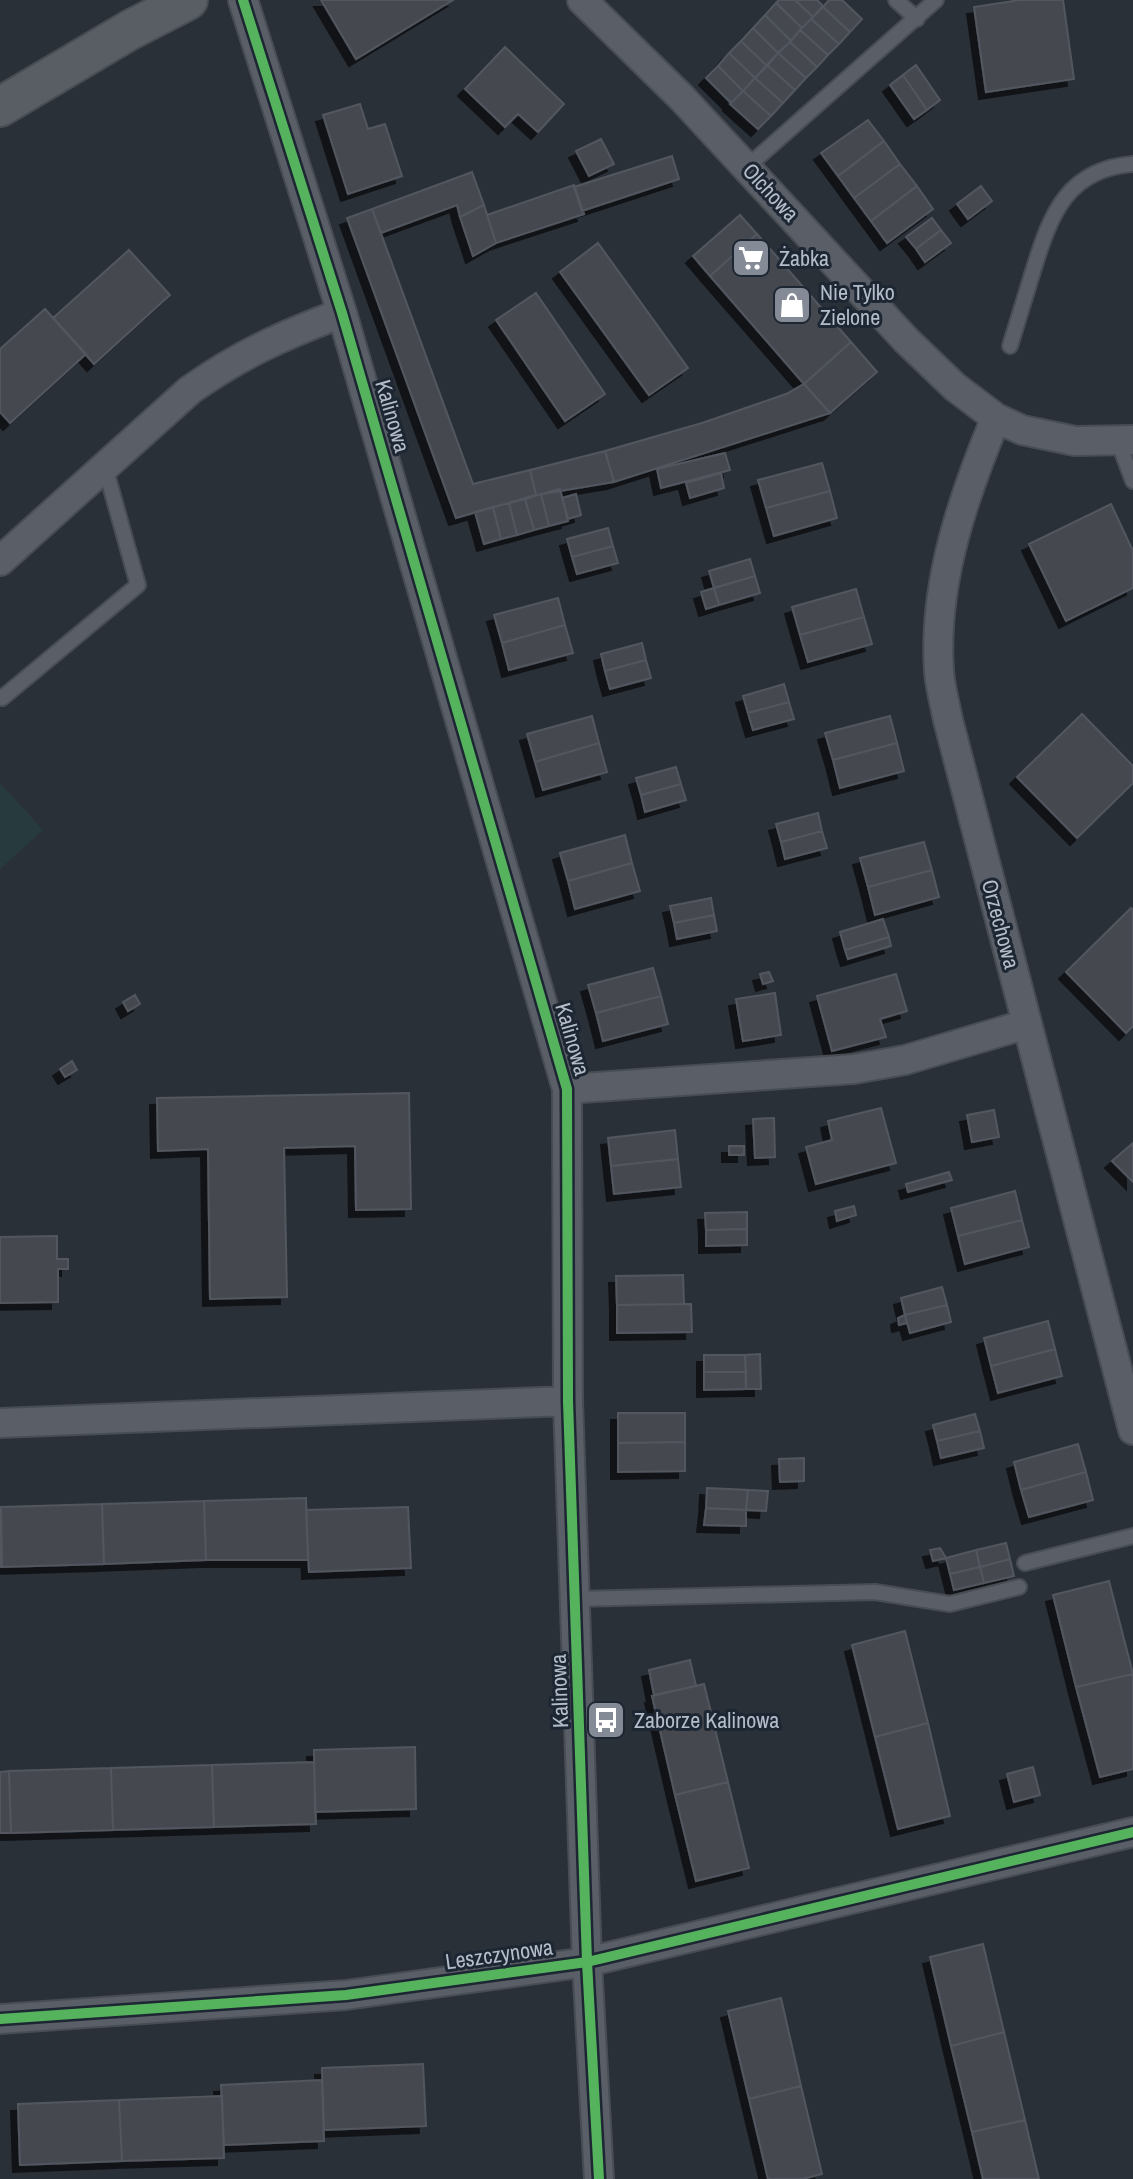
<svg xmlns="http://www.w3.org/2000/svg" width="1133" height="2179" font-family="'Archivo Narrow',sans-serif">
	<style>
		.green { fill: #273a3e }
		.building { fill: #444950; stroke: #52575f; stroke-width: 2; filter: url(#shadow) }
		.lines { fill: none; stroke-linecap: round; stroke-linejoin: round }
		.lane-casing { stroke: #484c53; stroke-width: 18 }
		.street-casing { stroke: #484c53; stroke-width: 32 }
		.secondary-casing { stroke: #484c53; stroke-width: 42 }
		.lane { stroke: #5a5e66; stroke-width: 14 }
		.street { stroke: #5a5e66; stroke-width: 28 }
		.secondary { stroke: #595d64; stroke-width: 38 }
		.cycleway-casing { stroke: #1d2633; stroke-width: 15 }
		.cycleway { stroke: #56b35d; stroke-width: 10 }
		.labels { text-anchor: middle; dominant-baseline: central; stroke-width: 6; stroke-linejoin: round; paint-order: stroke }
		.street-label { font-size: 22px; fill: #b4bcc9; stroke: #1d2633 }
		.poi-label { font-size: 22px; fill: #b4bcc9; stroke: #1d2633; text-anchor: start }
	</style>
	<defs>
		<filter id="shadow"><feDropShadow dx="-7" dy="7" stdDeviation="0" flood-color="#0009"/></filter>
	</defs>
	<rect width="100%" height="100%" fill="#2a3038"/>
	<!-- green -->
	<path class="green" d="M0,783l43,47 -43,39z"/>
	<!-- building -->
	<path class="building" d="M321,0h132l-97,59z
		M779,0h16l18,17 -11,11 -26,-25z
		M795,0h22l6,6 -10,11z
		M829,0h13l20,19 -12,13 -27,-25z
		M1020,0h43l11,79 -88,13 -12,-85z
		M776,3l26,25 -11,13 -26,-26z
		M823,7l27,25 -11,12 -28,-25z
		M765,15l26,26 -13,12 -25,-25z
		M811,19l28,25 -11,11 -28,-25z
		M753,28l25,25 -11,13 -26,-25z
		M800,30l28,25 -11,12 -27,-25z
		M741,41l26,25 -12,12 -26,-25z
		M790,42l27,25 -11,11 -28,-25z
		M505,47l59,57 -26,28 -20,-18 -13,13 -40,-38z
		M729,53l26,25 -12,13 -25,-25z
		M778,53l28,25 -11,12 -28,-25z
		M767,65l28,25 -12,13 -28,-25z
		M916,65l24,35 -13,10 -24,-35z
		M718,66l25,25 -12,12 -25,-25z
		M903,75l24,35 -13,9 -24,-34z
		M755,78l28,25 -12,13 -28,-25z
		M743,91l28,25 -13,13 -28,-25z
		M360,104l8,25 17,-5 17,52 -54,18 -25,-79z
		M868,120l16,21 -46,35 -17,-23z
		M601,139l13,25 -25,12 -13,-25z
		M884,141l16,23 -46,34 -16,-22z
		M672,156l7,23 -97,32 -8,-24z
		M900,164l17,22 -46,35 -17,-23z
		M472,172l12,33 -24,12 -3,-12 -76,28 -9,-24z
		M574,185l10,29 -88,29 -9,-28z
		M917,186l16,23 -46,34 -16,-22z
		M981,186l11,15 -24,18 -11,-15z
		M484,205l12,38 -23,13 -13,-39z
		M372,209l101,275 57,-14 6,25 -80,23 -109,-300z
		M740,215l17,19 -47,42 -17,-20z
		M932,218l9,12 -25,19 -10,-12z
		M941,230l10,13 -26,19 -9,-13z
		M757,234l94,108 -47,42 -94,-108z
		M598,243l90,125 -39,27 -89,-123z
		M129,250l41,45 -76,69 -41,-46z
		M536,293l69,101 -40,27 -69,-101z
		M45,309l41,45 -76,69 -10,-11v-63z
		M851,342l26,30 -47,41 -26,-29z
		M804,384l26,29 -216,69 -9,-31 97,-28 84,-29z
		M605,451l9,31 -78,13 -6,-25z
		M725,453l5,17 -69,18 -4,-19z
		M822,463l8,28 -64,17 -8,-28z
		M721,473l3,15 -34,10 -4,-15z
		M560,489l8,32 -19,5 -8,-32z
		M830,491l7,27 -63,18 -8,-28z
		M541,494l8,32 -15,4 -9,-31z
		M576,494l5,21 -13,4 -6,-21z
		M525,499l9,31 -17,5 -8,-32z
		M509,503l8,32 -16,4 -8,-32z
		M1111,504l22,47v37l-67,33 -37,-77z
		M493,507l8,32 -17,5 -9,-32z
		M608,528l5,18 -41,11 -5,-18z
		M613,546l5,17 -41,11 -5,-17z
		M750,559l5,17 -41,12 -5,-17z
		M755,576l5,17 -41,12 -5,-17z
		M714,588l5,17 -13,4 -5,-17z
		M856,589l8,28 -64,18 -8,-28z
		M558,598l7,27 -63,18 -8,-28z
		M864,617l8,27 -64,18 -8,-27z
		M565,625l8,28 -64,17 -7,-27z
		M642,643l4,17 -41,11 -4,-17z
		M646,660l5,18 -41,11 -5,-18z
		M784,684l5,18 -41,11 -5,-17z
		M789,702l5,17 -41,11 -5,-17z
		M1082,714l51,52v17l-56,55 -60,-61z
		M592,716l7,27 -64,19 -8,-28z
		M890,716l7,27 -64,17 -8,-27z
		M599,743l8,29 -64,18 -8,-28z
		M897,743l7,28 -64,17 -7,-28z
		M676,767l5,17 -40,11 -5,-17z
		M681,784l5,16 -41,12 -4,-17z
		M818,813l4,18 -41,11 -5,-18z
		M822,831l5,17 -42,11 -4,-17z
		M625,835l7,28 -64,18 -8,-28z
		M924,842l8,28 -64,17 -8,-29z
		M632,863l8,28 -65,18 -7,-28z
		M932,870l7,27 -64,18 -7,-28z
		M711,898l3,17 -40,8 -4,-17z
		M1131,908l2,2v116l-7,7 -60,-61z
		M714,915l3,16 -40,8 -3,-16z
		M883,919l6,18 -44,13 -5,-18z
		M889,937l2,9 -43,13 -3,-9z
		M653,968l8,28 -65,17 -8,-28z
		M769,972l4,9 -10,3 -3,-10z
		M896,974l11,37 -27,8 6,18 -54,14 -15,-55z
		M775,993l6,42 -38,6 -7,-42z
		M135,995l5,9 -12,7 -5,-9z
		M661,996l7,28 -65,17 -7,-28z
		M72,1061l5,9 -12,7 -5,-8z
		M409,1093l2,116 -55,1 -1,-64 -71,2 3,149 -77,2 -2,-150 -50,2 -1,-53z
		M881,1108l15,55 -80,21 -10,-37 26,-7 -4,-19z
		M994,1110l5,27 -27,5 -5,-27z
		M774,1118l1,39 -20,1 -2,-39z
		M675,1130l3,29 -67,7 -3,-28z
		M1133,1143v39l-21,-21z
		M729,1146h15v9h-15z
		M678,1159l3,28 -67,7 -3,-28z
		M949,1172l3,8 -44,12 -2,-8z
		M1015,1191l7,29 -64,16 -7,-28z
		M854,1206l2,9 -19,6 -2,-10z
		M747,1212v17l-41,1 -1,-17z
		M1022,1220l7,27 -64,17 -7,-28z
		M747,1229v16l-41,1v-16z
		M57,1236v23h11v10h-10v33l-58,1v-66z
		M683,1275l1,29 -67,1 -1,-29z
		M942,1287l5,18 -42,10 -4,-17z
		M691,1304l1,28 -75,1v-28z
		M947,1305l4,17 -41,11 -5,-18z
		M905,1315l2,8 -8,2 -1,-7z
		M1048,1321l7,28 -64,17 -7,-28z
		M1055,1349l7,27 -64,17 -7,-27z
		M760,1354l1,35h-15l-1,-34z
		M704,1355h41l1,17h-42z
		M704,1372h42v17l-42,1z
		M618,1413h67v29l-67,1z
		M975,1414l5,17 -43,10 -4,-16z
		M980,1431l4,17 -43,10 -4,-17z
		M685,1442v29l-67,1v-29z
		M1078,1444l8,28 -65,18 -7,-28z
		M804,1458v23l-24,1 -1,-23z
		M1086,1472l7,28 -64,17 -8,-27z
		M707,1488l41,2 -2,20 -40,-2z
		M748,1490l20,1 -2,20 -20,-1z
		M306,1498l2,62h-102l-2,-59z
		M204,1501l2,59 -102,4 -2,-60z
		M102,1504l2,60 -102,3 -1,-60z
		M0,1507l2,60h-2z
		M408,1507l3,61 -102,4 -3,-62z
		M706,1508l40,2v16l-42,-1z
		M1006,1543l4,16 -30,8 -4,-17z
		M940,1548l6,10 -13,3 -3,-11z
		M976,1550l4,17 -30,7 -4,-16z
		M1010,1559l4,17 -30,7 -4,-16z
		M980,1567l4,16 -30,7 -4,-16z
		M1109,1581l24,93 -57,13 -23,-92z
		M905,1631l23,92 -53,14 -23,-92z
		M690,1660l6,26 -42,9 -5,-25z
		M1133,1674v95l-33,8 -24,-90z
		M704,1684l24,98 -53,13 -23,-99z
		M928,1723l22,93 -52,13 -23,-92z
		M415,1747l1,62 -101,3 -1,-62z
		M314,1762l2,62 -102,3 -2,-62z
		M212,1765l2,62 -101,3 -2,-62z
		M1033,1767l7,28 -26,7 -7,-28z
		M111,1768l2,62 -102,3 -2,-62z
		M9,1771l2,62h-11v-61z
		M728,1782l21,86 -53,13 -21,-86z
		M983,1944l21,88 -53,14 -21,-89z
		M781,1998l20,88 -52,13 -21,-88z
		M1004,2032l21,88 -53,12 -21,-86z
		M423,2064l3,62 -102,4 -2,-62z
		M322,2080l2,61 -100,4 -3,-60z
		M801,2086l21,88 -19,5h-35l-19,-80z
		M222,2096l2,62 -102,3 -3,-61z
		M119,2100l3,61 -102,4 -2,-61z
		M1025,2120l14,59h-56l-11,-47z"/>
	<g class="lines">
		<defs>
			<path id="lane" d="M896,0l21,19
				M747,167l189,-167
				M1010,346c8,-26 16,-52 24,-78 17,-55 34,-99 99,-104
				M1118,441l15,40
				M0,697l2,1 136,-113 -33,-118
				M1025,1563l108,-27
				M575,1599l300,-7 75,12 69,-17"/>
			<path id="street" d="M243,0l99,313 225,776 1,312 19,561 12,217
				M582,0l100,98 224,242 49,47 41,31 26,12 53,11 58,-1
				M996,418c-33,79 -63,166 -57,253 1,16 6,33 9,49l185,710
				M0,561l190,-171c51,-36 94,-55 152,-77
				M567,1089l287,-20 51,-9 122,-36
				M0,1423l568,-22
				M0,2019l346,-24 241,-33 546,-130"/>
			<path id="secondary" d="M0,107l130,-77 58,-30"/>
		</defs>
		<!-- lane casing -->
		<use href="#lane" class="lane-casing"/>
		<!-- street casing -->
		<use href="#street" class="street-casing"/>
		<!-- secondary casing -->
		<use href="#secondary" class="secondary-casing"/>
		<!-- lane -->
		<use href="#lane" class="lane"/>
		<!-- street -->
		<use href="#street" class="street"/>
		<!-- secondary -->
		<use href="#secondary" class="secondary"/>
		<defs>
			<path id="cycleway" d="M243,0l99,313 225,776 1,312 19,561 12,217
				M0,2019l346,-24 241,-33 546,-130"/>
		</defs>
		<!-- cycleway casing -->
		<use href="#cycleway" class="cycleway-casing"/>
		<!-- cycleway -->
		<use href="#cycleway" class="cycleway"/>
	</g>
	<!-- icons -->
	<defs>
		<symbol id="supermarket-square" viewBox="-11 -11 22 22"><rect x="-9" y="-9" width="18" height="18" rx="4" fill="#848b96" stroke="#1d2633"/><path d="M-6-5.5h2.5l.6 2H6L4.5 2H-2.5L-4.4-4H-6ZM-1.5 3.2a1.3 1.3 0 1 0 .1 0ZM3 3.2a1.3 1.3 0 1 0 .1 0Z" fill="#fff"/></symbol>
		<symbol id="shop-square" viewBox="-11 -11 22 22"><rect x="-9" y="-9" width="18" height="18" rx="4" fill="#848b96" stroke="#1d2633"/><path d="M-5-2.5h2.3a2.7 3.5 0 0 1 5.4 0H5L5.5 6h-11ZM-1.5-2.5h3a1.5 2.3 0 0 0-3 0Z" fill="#fff"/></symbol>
		<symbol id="bus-square" viewBox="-11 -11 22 22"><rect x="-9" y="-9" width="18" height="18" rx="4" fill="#848b96" stroke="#1d2633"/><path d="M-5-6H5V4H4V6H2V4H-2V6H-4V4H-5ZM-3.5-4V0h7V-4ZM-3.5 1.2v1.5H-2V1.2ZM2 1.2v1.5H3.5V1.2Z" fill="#fff"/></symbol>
	</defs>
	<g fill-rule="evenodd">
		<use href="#supermarket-square" x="729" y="236" width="44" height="44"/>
		<use href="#shop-square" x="770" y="283" width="44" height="44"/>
		<use href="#bus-square" x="584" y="1698" width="44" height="44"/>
	</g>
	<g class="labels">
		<!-- street labels -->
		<g class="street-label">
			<text transform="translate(771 192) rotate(47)">Olchowa</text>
			<text transform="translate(393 416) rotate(74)">Kalinowa</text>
			<text transform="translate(1001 924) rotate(75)">Orzechowa</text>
			<text transform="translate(573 1039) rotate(74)">Kalinowa</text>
			<text transform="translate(559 1691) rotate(-92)">Kalinowa</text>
			<text transform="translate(499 1954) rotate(-8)">Leszczynowa</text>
		</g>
		<!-- poi labels -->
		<g class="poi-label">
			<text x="779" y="258">Żabka</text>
			<text x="820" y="292">Nie Tylko<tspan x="820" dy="25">Zielone</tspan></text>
			<text x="634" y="1720">Zaborze Kalinowa</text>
		</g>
	</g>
</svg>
